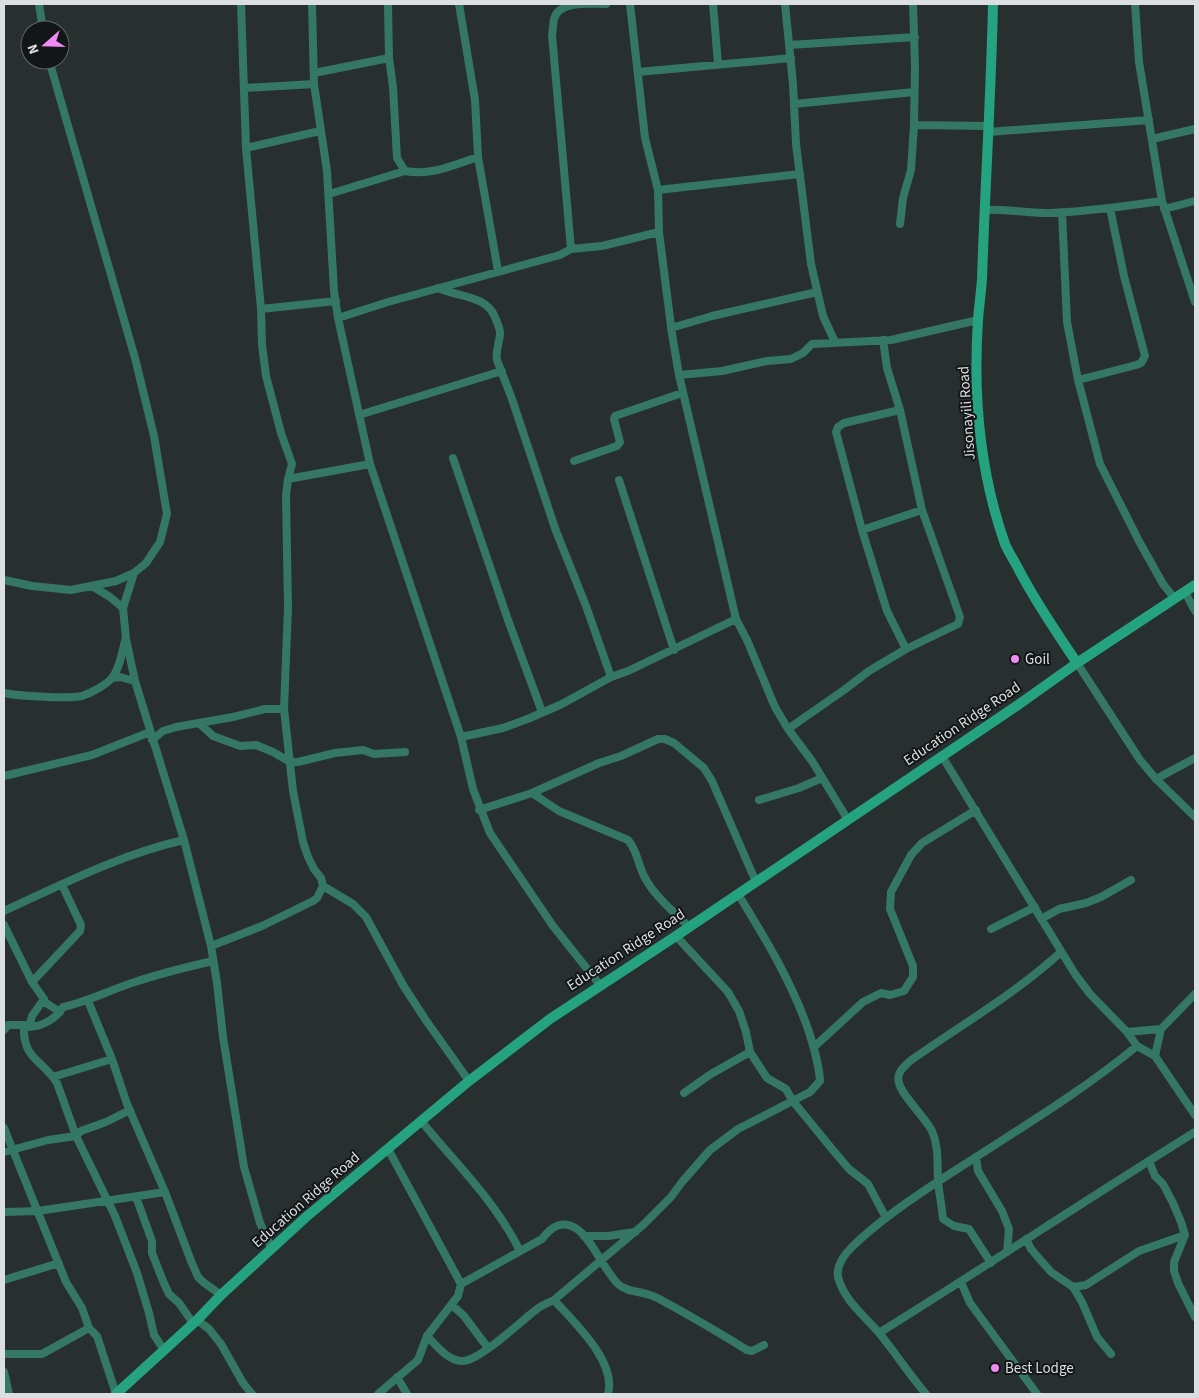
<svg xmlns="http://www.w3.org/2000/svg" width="1199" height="1398" font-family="'Source Sans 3',sans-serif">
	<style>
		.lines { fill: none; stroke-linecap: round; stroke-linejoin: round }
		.street { stroke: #347863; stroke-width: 8 }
		.secondary { stroke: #25a280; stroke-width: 10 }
		.poi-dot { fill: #f18af4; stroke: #131616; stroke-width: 2 }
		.labels { text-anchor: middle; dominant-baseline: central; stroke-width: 4; stroke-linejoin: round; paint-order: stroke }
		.street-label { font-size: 15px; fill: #dbdfdf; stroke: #131616 }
		.poi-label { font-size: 15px; fill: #dbdfdf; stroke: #131616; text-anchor: start }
	</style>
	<rect width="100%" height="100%" fill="#282f2f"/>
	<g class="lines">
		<!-- street -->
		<path class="street" d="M39,4l4,26
			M241,4l5,144 15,161 75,-8
			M312,4l2,80 13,87 7,120 4,27 32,146 91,273 12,52 17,44 63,93 47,59
			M388,4l1,54 4,29 4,71 8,13c26,5 49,-6 73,-14
			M459,4l16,96 3,57 20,114
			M630,4l15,134 13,52 1,42 13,102 7,41 57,244 11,21 28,67 13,22 24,32 36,59
			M713,4l5,60
			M785,4l8,80 3,60 15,120 12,52 12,26
			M1135,4l4,58 23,139 33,101
			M789,45l126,-8
			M638,72l153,-14
			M314,73l75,-15
			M244,88l70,-4
			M794,104l120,-12
			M914,125l75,1
			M989,132l160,-12
			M1152,139l43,-10
			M246,148l74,-17
			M658,190l142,-16
			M329,194l76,-23
			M1164,209l31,-8
			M984,210c22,-2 44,4 66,3 37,-1 75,-7 112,-12
			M1062,212l5,110 11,58 22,84 40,79 23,41 12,15
			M900,224l3,-26 8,-28 3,-45 1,-59 -2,-62
			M571,249l-19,-214c1,-5 1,-11 2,-16 5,-19 36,-15 52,-15
			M438,288c20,9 48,7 57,29 2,5 5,11 5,16 0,9 -5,17 -3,27l15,39 44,132 30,75 25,71
			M261,309l1,36 4,31 15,57 11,31 -4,15
			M338,318l50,-16 172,-47 11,-6 31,-3 57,-14
			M671,328l41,-12 105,-24
			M679,375l43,-4 45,-10 24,-2 12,-6 9,-9 79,-4 87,-20
			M1078,380l58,-15 5,-2 4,-7 -21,-80 -14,-68
			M900,410l-56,13 -6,4 -2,5 26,98 25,81 19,38
			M359,415l143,-44
			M453,458l55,162 34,92
			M574,461l43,-15 3,-4 -6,-23 1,-3 67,-23
			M370,464l-82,15 -2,16 2,112 -4,102 9,82 10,51 5,15 6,12 7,9 2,8 30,18 13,13 37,68 22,34 44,62
			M619,480l55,170
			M862,530l60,-20
			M134,573l-11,35 3,31 9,42 49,159 27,106 6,37 6,54 21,130 16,56 12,26
			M4,580l28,6 39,4 45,-9 18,-8 12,-10 14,-21 7,-28 -13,-78 -19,-78 -86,-298
			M92,586l18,11 13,11
			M1185,592l10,19
			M1077,663l63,97 16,19 39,38
			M112,678l8,-1 15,4
			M4,693c14,3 65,6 78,3 9,-3 24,-11 30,-18 8,-10 10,-26 13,-37
			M199,723l14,13 27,10 16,-1 17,7 17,10h8l37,-9 28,-3 11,4 31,-2
			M788,729l56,-39 25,-19 37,-22 52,-25 2,-7 -38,-107 -22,-100 -13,-42 -4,-28
			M461,737l42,-9 27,-10 32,-14 49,-27 17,-6 108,-52
			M152,740l11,-9 13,-4 57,-10 32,-8h19
			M942,756l133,218 15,20 37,38 10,14 18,10 40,59
			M4,776l88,-21 58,-23
			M1156,779l39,-21
			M532,793l27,18 69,29c9,10 10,24 16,36 10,20 29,35 45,51
			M759,800l40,-12 23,-10
			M479,810l53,-17 67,-30 22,-7 37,-17h7l9,4 30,25 8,13 44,101
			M4,911c59,-27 117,-57 180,-71
			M1041,919l18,-10 27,-6 15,-6 30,-17
			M4,925l28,57 12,17 -1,2 17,11
			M991,929l44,-22
			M676,936l52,56 11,19 7,21 4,20 17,26 19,11 6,11 40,49 17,20 19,15 18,34
			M211,946l51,-20 51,-25 4,-3 6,-12
			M32,982l48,-51 1,-6 -19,-40
			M44,999l-12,17 -3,11 -5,-2c-2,34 18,34 33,58l19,53 39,80 22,57 12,40 5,22 10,15
			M88,1001l24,58 15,45 38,88 26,69 7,16 5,5 18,13
			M29,1027c14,-1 27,-8 34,-20 26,-6 47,-17 72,-25 26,-9 52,-15 78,-21
			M4,1030l4,-5h16
			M1127,1032l34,-3
			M814,1047l49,-45 18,-9 9,2 14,-4 9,-14v-11l-23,-57 1,-17 20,-37 11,-12 54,-33
			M1155,1056l6,-27 34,-35
			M53,1077l59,-18
			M684,1093l27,-19 39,-22
			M422,1122c34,42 74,80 98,129
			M4,1128l62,154 16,26 7,20 8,8 19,58
			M4,1152l44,-12 28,-4 5,-5 25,-9 24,-12
			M976,1157l2,14 24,40 7,18 -2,23
			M1149,1161l6,15 8,8 10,19 8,19 4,13 -11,27v9l4,12 17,34
			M136,1197l16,44v12l11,28 6,13 10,9 14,20
			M4,1212l34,-1 127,-19
			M584,1236h24l27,-4
			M1026,1239l5,10 20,23 22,15 9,15 15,35 14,17
			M991,1263l-22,-34 -15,-3 -11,-7c-1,-12 -4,-26 -5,-38 -1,-18 1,-34 -6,-50 -7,-14 -30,-35 -33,-48 -3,-10 4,-15 11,-22 51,-36 105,-67 151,-109
			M4,1280l55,-17
			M961,1282l9,21 67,91
			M461,1284l81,-45c9,-12 20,-20 35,-10 14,9 27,41 41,55 8,8 22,7 32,11 9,3 16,8 24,12 25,14 49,28 73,43l5,1 12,-6
			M1073,1287l13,-2 53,-34 46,-16
			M554,1300c20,22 63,62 54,94
			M452,1305l12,11 24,32
			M197,1320l12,9 12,15 22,39 9,11
			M879,1333c106,-66 210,-135 316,-201
			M427,1336c9,9 20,24 34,25 17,2 61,-41 76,-52 5,-4 11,-6 17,-9l89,-75 28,-28 11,-15 28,-32 28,-21 72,-37 10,-11c-1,-17 -6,-33 -11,-49 -17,-50 -44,-94 -71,-138
			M4,1354h38l47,-26
			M4,1372l5,22
			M397,1377l10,17
			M378,1394l40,-34 9,-24 31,-40 3,-12 -73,-135
			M926,1394c-16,-19 -30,-40 -46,-60 -15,-18 -36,-33 -42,-57 -2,-11 7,-23 14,-30 29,-29 72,-57 107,-79 60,-39 122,-76 178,-122"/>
		<!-- secondary -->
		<path class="secondary" d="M993,4c-2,92 -8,183 -11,275 -1,14 -3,27 -4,41 -5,75 2,153 27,224 4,9 10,18 14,26 17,33 38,63 58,93
			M116,1394l81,-74 24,-25 85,-78 163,-136 81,-62 126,-83 342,-231 59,-42 118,-78"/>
	</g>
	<!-- markers -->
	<g class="poi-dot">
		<circle cx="1015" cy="659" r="5"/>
		<circle cx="995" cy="1368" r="5"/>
	</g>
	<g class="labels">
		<!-- street labels -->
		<g class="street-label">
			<text transform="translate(967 413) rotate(-94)">Jisonayili Road</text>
			<text transform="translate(962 724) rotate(-34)">Education Ridge Road</text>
			<text transform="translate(626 950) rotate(-33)">Education Ridge Road</text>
			<text transform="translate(306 1200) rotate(-41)">Education Ridge Road</text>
		</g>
		<!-- poi labels -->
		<g class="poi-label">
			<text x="1025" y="659">Goil</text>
			<text x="1005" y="1368">Best Lodge</text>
		</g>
	</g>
	<!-- border -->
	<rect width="1199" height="1398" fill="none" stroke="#dbdfdf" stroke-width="10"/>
	<!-- north arrow -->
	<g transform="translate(45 45) rotate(250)"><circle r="24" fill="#131616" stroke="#636666"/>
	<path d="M0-4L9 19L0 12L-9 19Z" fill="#f18af4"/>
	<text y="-8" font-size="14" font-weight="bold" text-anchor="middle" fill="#dbdfdf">N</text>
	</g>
</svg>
